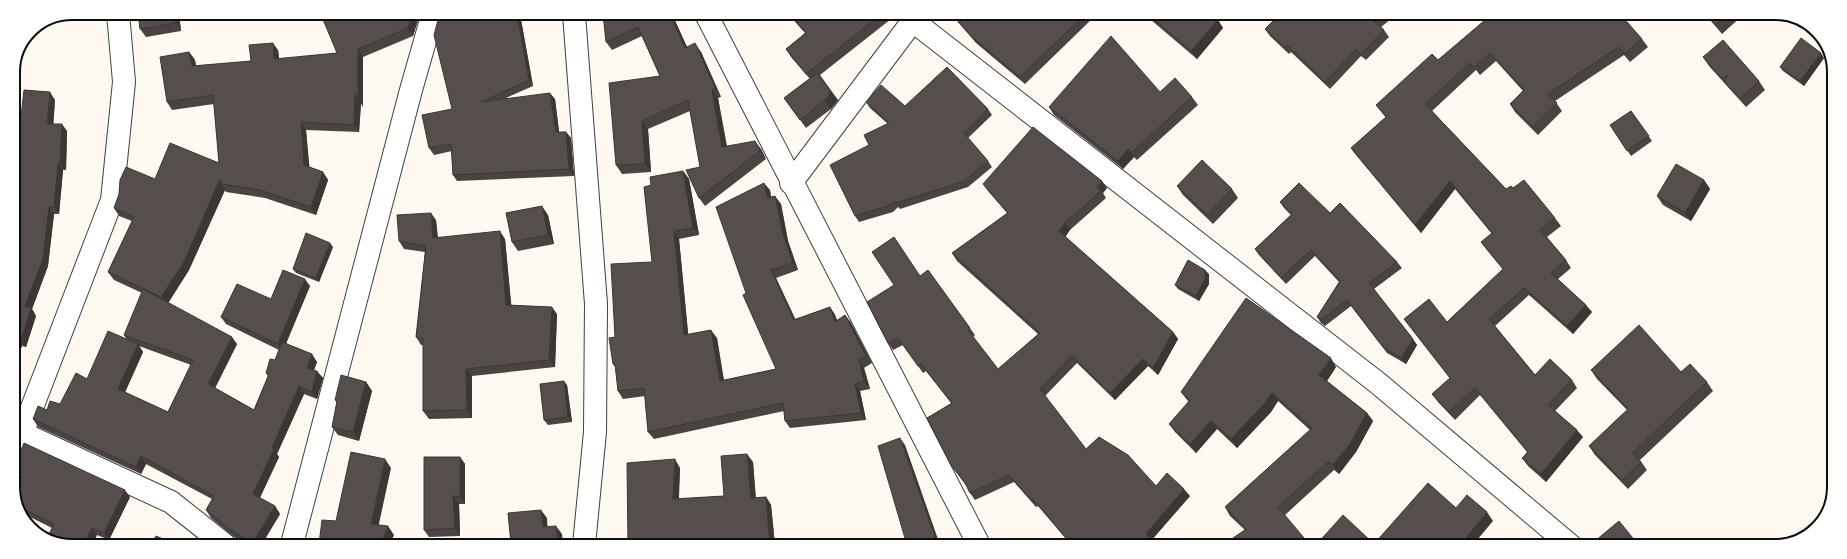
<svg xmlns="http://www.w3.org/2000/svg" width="1847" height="559" font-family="Lora,serif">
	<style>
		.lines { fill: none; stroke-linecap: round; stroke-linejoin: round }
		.street-casing { stroke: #414141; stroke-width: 24 }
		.street { stroke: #fff; stroke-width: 22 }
		.wall { fill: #4a4341; fill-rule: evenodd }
		.shaded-wall { fill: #3c3735 }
		.building { fill: #564e4c; stroke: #3c3735 }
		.rim { fill: none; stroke: #0e0e0e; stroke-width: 2 }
	</style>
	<rect width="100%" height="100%" fill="#fdf9f1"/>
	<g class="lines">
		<defs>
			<path id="street" d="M574,14l22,290 -1,128 -11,113
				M706,14c90,178 183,353 273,531
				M913,21l466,363 192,162
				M791,183l127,-169
				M13,429l158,73 53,42
				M13,457l99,-257 12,-118 -6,-69
				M292,544l119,-454 22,-77"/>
		</defs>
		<!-- street casing -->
		<use href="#street" class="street-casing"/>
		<!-- street -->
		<use href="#street" class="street"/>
	</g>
	<!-- wall -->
	<path class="wall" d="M138,13h45l-4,1 2,17 -35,6 -6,-8z
		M330,13h87l2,4 -6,19 -50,21v50l-2,-4 -2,29 -53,-2 3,37 14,5 5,8 -12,35 -51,-17 -39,-6 -1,-2 -36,80 -21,33 69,41 -22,44 39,22 14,-34 -2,-3 9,-13 4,-10 -53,-26 -5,-7 89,-31 -24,57 31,19 -3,8 9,8 -6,21 -13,-5 -27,60 2,3 -19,41 15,8 5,8 -18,30h-15l-13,-7 -23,-19 -5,-8 6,-11 -66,-35 -5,10 -103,-47 -5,-8 14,-9 13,-6 67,-64 -3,-5 18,-42 -28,-13 -6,-8 24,-51 -13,-5 -5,-8 41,-29 64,-16 -5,-59 -42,6 -5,-8 22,-50 6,8 1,6 55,-5 27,-11 1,9 58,-6zM139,346l52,19 -23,47 -43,-20 18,-40z
		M520,14l13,72 -27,12 49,1 4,33h7l5,6 3,38 -117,5 -4,-6 -1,-24 -18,4 -5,-7 23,-39z
		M603,14h69l15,33 14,5 20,45 -3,1 9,48 34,3 5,10 -61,47 -6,-8 1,-31 -10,-56 -42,18 3,43 -29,2 -6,-9 44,-89 -18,-40 -30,14 -6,-8z
		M788,14h37l3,3 5,-3h55l3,5 -71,56 18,25 -7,9 -25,19 -22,-30 26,-19 -19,-22 -5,-8 19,-16z
		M951,14h48l7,7 8,-7h76l3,4 -68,66 -49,-41z
		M1144,14h67l7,6 5,8 -26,31z
		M1280,14l116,1 -15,12 3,3 5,7 -23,23 -5,-4 -31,33 -39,-37 -2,2 -19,-18 -5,-7z
		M1491,15l151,24 6,8 -18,15 -6,-7 -69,46 7,10 -24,24 -23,-23 -5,-8 13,-13 -27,-30 -16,14 -4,-5 -44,41 74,78 7,-1 42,30 6,8 -14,11 19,23 5,8 -13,11 34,33 -19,22 -44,-39 -34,31 40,49 37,5 5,8 -22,23 28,26 -37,45 -18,-16 -6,-8 5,-6 -47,-57 -25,25 -17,-18 -6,-8 18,-16 -46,-59 43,3 56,-53 -16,-19 -6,-8 11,-8 -37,-45 -34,44 -65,-78 -5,-7 35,-31 -10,-12 62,-45z
		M1706,15h37l-21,19z
		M1703,57l56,24 6,9 -19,17 -37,-41z
		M1824,58l-20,28 -21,-15 -3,-4z
		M1160,92l32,5 6,8 -61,55 -3,-3 -11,12 -69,-54 -5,-8z
		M55,100l-2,24 14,7 -1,39h-3l-4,44h-5l-6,52 -16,43 4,7 -10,31 -4,-1 -9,21z
		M866,102l39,4 83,3 4,6 -24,23 20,23 4,6 -24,20 -68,22 -2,-2 -5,5 -34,10 -4,-6 14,-71 19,-21 -18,-16z
		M1631,111l21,30 -21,15 -21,-31z
		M683,171l6,8 10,56 -20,4 9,95 29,4 7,42 52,-11 -30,-76 24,-103 1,7 10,7 7,37 10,29 -22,8 19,41 35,-12 5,8 2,5 8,-5 6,8 21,40 -8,5 6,21 -10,2 6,29 -76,8 -5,-7 -1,-10 -130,28 -6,-7 -3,-36 -22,3 -5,-8 -3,-24 -2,-3 2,-27 37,-75 -1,-77z
		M1704,180l6,9 -19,32 -28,-16 -6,-9z
		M983,184l124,4 -4,5 3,5 -36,32 -5,7 108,95 5,7 -20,36 -10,-9 -33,34 -38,-37 -32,33 41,53 70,37 34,10 -38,43 5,6h-100l9,-6 -28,-33 -2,1 -22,-25 -39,18 -5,-7 -4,-8 -15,-20v-62l-25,-32 -3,2 -20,-28 -10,5 -5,-7 6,-58 27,-9 7,-6 47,65 -2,2 25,32 40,-35 -81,-73 -5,-8 55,-40 -19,-22z
		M1177,186l55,3 6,9 -25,26 -30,-29z
		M1280,202l50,11 67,49 5,6 -28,21 43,56 -11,19 -19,-11 -36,-47 -26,20 -4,-3 -4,-6 22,-35 -24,-26 -29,28 -27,-29 -4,-6 36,-34 -7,-7z
		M548,215l6,29 -36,7 -6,-9z
		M436,220l2,17 67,2 6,66 46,9 -2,53 -83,9v42l-43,1 -6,-8v-66h-2l-5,-8 9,-85 -21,-3 -5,-8z
		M333,247l-14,35 -23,-9 -3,-4z
		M1209,274v10l-10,17 -21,-12 -3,-4z
		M1336,367l-9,14 40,32 6,8 -17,31 -17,22 -5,-4 -49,45 -40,15 -15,-14 -5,-9 85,-77 -32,-29 -7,11 -34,36 -20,-19 -21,24 -21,-21 -6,-8 20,-22 -2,-2 -6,-8z
		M1591,370l116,12 6,9 -73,69 7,10 -19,19 -33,-34 -6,-9 38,-36 -30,-31z
		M366,382l6,9 -13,50 -21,-6 -6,-8 5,-24 -2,-3z
		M567,385l5,37 -24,3 -4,-5z
		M460,457l5,7v40h-6l1,32 -31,1 -5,-7z
		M13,461l117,36 -21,43 -12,-5 -45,-7 -30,-15 -8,-19 6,-12 -7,-3z
		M753,462l3,36 10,-1 5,8 4,40h-147l52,-77 -1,31 45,-3z
		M1636,542l3,4h-45z"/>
	<!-- shaded-wall -->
	<path class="shaded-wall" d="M174,13h4l1,1 2,17 -5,-8z
		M412,13h5l2,4 -6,19 -5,-8z
		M517,14h3l13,72 -4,-6z
		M670,14h2l19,42 -6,-8z
		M1218,20l5,8 -26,31 -6,-8z
		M273,43l5,7 2,17 -6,-8z
		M695,43l6,9 20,45 -6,-9z
		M358,49l5,8v50l-2,-4 -2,29 -5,-7z
		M189,52l6,8 2,14 -5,-8z
		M1821,53l3,5 -20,28 -4,-5z
		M712,90l6,8 10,57 -6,-8z
		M50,92l5,8 -2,31 -6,-7z
		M831,92l7,8 -7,9 -6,-9z
		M550,93l5,6 5,40 -4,-7z
		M642,121l6,8 3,43 -6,-8z
		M301,122l5,8 4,43 -6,-8z
		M62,124l5,7 -1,39 -6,-7z
		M566,132l5,6 3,38 -5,-7z
		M755,141l6,8 5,10 -6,-8z
		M1128,149l6,8 -11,12 -5,-8z
		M58,163l5,7 -4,44 -5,-7z
		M683,171l6,8 10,56 -6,-7z
		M323,172l5,8 -12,35 -5,-8z
		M220,179l1,5 4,6 -36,80 -22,35 -6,-8z
		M1704,180l6,9 -19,32 -6,-8z
		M1102,181l5,7 -4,5 -6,-6z
		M1450,181l5,8 -34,44 -6,-8z
		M764,183l6,7 2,15 -5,-7z
		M775,196l6,8 7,37 10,29 -5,-7 -10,-29z
		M542,206l6,9 6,29 -6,-9z
		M49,207l5,7 -6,52 -16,43 4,7 -10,31 -5,-7 4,-34z
		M431,213l5,7 2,25 -5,-7z
		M1065,223l5,7 -6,9 -5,-8z
		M500,231l5,8 7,73 -6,-7z
		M674,231l5,8 10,103 -5,-7z
		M330,243l3,4 -14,35 -3,-4z
		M771,270l5,8 23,49 -5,-7z
		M1205,270l4,4v10l-10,17 -3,-5z
		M305,279l5,7 -27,65 -5,-7z
		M1586,305l6,7 -19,22 -6,-8z
		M552,307l5,7 -2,53 -6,-7z
		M830,307l5,8 5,14 -5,-7z
		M845,315l6,8 21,40 -6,-7z
		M711,330l6,8 8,51 -5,-8z
		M1173,332l5,7 -20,36 -5,-7z
		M232,337l5,7 -24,48 -5,-8z
		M17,339l5,7 -9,21v-19z
		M1413,339l4,6 -11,19 -5,-6z
		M138,344l5,8 -20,45 -5,-8z
		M312,354l5,8 -5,13 -5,-7z
		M1331,358l5,9 -11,17 -6,-9z
		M1143,359l5,7 -33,34 -5,-7z
		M859,360l5,8 6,21 -6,-8z
		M466,369l6,7v42l-5,-8z
		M317,371l6,7 -6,21 -5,-7z
		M564,381l3,4 5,37 -4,-5z
		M366,382l6,9 -13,50 -6,-9z
		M855,384l5,7 6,29 -5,-7z
		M299,386l5,8 -27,60 2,3 -21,44 -5,-7 19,-46z
		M1272,393l6,8 -7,11 -34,36 -6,-9z
		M15,396l5,7 -5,14 -2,-3v-12z
		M1367,413l6,8 -17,31 -17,22 -6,-9z
		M1211,421l6,8 -21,24 -6,-9z
		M1577,430l6,7 -37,45 -5,-8z
		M900,438l5,7 35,100 -3,-2z
		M747,454l6,8 3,44 -5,-8z
		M141,456l5,8 -5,10 -5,-7z
		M460,457l5,7v40l-5,-8z
		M385,459l6,9 -14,65 -6,-9z
		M675,459l5,9 -2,39 -5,-8z
		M1184,489l6,7 -39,45 -5,-7z
		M125,490l5,7 -21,43 -5,-7z
		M453,496l6,8 1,32 -5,-8z
		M766,497l5,8 4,40h-5z
		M275,506l5,8 -18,30h-8l-1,-1z
		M541,510l6,8 1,17 -5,-8z
		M1487,512l6,9 -21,25h-13z
		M388,526l6,9 -4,9h-9z
		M556,526l6,8 1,11h-5z
		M92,528l5,7 -4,9h-9z
		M1154,541l3,4h-6z"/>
	<!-- building -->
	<path class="building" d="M138,13h36l2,10 -36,6z
		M330,13h82l-4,15 -50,21v50l-3,-6 -1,32 -53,-3 3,43 19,7 -12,35 -51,-17 -39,-6 -1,-5 -36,83 -23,35 -53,-25 26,-55 -20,-9 5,-14 1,-14 6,-13 29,12 15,-36 49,20 -6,-68 -46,7 -7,-45 29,-5 3,14 59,-5 -2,-16 24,-2 1,16 63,-6 -15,-36z
		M446,13l71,1 12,66 -48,22 69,-9 6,39h10l3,37 -116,6 -2,-31 -22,4 -7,-33 30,-6 -18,-74 5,-19z
		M603,14h67l15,34 10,-5 20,45 -3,2 10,57 33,-6 5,10 -61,47 -13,-28 14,-3 -12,-67 -46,21 3,43 -29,1 -7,-82 51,-7 -22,-49 -32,15z
		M790,14h35l3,3 5,-3h49l-76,60 -20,-25 20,-16z
		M952,14h47l7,7 8,-7h71l-65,63 -49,-41z
		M1148,14h63l7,6 -27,31z
		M1280,14l102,1 -8,6 10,9 -23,24 -5,-5 -31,33 -38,-37 -3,2 -19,-18z
		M1491,15h130l21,24 -17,15 -6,-7 -71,47 9,9 -24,24 -23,-23 14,-14 -34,-37 -16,14 -4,-4 -45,41 81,85 5,-3 2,2 11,-8 31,38 -15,12 26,30 -15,13 35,32 -19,21 -43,-38 -35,31 46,56 15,-16 22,21 -24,25 29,25 -36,44 -19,-16 6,-6 -53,-64 -26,24 -17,-18 18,-16 -46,-59 25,-20 18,23 56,-53 -22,-27 11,-9 -42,-52 -35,44 -64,-77 35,-31 -10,-12 56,-51 6,6z
		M1707,15h20l-12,10z
		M1111,36l49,56 15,-14 17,19 -60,55 -4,-3 -10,12 -69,-54z
		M1801,38l20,15 -21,28 -20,-14z
		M1723,40l36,41 -19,18 -16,-18 4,-6 -6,4 -19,-22z
		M947,67l41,42 -24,24 24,28 -24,20 -68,22 -2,-2 -6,5 -33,10 -25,-51 39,-20 -5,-10 25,-12 -23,-21 15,-17 24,21z
		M817,73l14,19 -6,8 -25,20 -16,-22z
		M24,90l26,2 -3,32h15l-2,39h-2l-4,44h-5l-6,52 -18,47 6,2 -10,32 -4,-1 -4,9v-223l7,1z
		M1631,111l18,25 -22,15 -17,-26z
		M1033,127l69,54 -5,6 4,4 -36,32 -6,8 114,101 -20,36 -10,-9 -33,34 -38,-37 -32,33 46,60 13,-12 29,18 28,31 11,-13 17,16 -38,45 8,7 -3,4h-94l10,-6 -34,-40 -2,1 -22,-25 -39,18 -5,-10 -14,-18 -24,-47 25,-15 -31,-39 -3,2 -20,-28 -10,5 -21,-41 27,-17 -22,-33 22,-15 26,39 8,-6 42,58 -2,2 30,39 42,-36 -88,-80 56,-40 -25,-29z
		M1202,160l30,29 -25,26 -30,-29z
		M1676,164l28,16 -19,33 -28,-17z
		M683,171l10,57 -19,3 10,104 27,-5 9,51 56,-12 -33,-74 3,-2 -30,-86 48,-24 3,15 8,-2 8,38 10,29 -22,7 23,50 36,-13 5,15 10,-7 21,41 -7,4 5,21 -9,3 6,29 -76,8 -2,-18 -135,29 -4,-44 -26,3 -3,-27h-2l-4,-26 6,-1 -4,-73 41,-2 -8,-75 7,-2 -1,-8z
		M1299,183l31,30 10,-10 57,59 -28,21 44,56 -12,19 -18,-11 -36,-47 -26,20 -4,-3 23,-36 -29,-31 -30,28 -26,-29 37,-35 -12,-12z
		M542,206l6,29 -36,7 -6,-29z
		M431,213l2,25 67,-7 6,74 46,2 -3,53 -83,9 1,41 -44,1v-73l-7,-1 10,-91 -27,-5 -2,-26z
		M306,233l24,10 -14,35 -23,-9z
		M1188,260l17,10v9l-9,17 -21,-11z
		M283,270l22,9 -27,65 -57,-27 16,-33 34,15z
		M143,289l89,48 -24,47 46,26 15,-36 -3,-1 4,-14 5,1 7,-18 30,12 -5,14 10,3 -5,21 -13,-6 -27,62 2,1 -21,45 22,12 -22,37 -24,-14 -23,-19 8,-14 -73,-40 -5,11 -103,-48 5,-13 9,4 3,-9 10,3 16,-31 11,6 21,-48 30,13 -20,45 50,23 25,-52 -69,-25z
		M1246,298l85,60 -12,17 48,38 -17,31 -17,21 -5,-3 -50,45 32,38h-87l23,-16 -21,-22 87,-79 -40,-35 -7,10 -34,36 -20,-18 -21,23 -21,-20 21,-24 -9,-8z
		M1639,325l42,47 9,-8 17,18 -75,71 9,9 -19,18 -33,-34 39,-37 -37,-39z
		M341,375l25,7 -13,50 -21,-5 5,-26 -2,-1z
		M564,381l4,36 -24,3 -4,-36z
		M13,395l2,1 -2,6z
		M900,438l37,105 11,-3 1,5h-42l-29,-99z
		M24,443l101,47 -21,43 -12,-5 -8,16h-28l-9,-6 7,-14 -35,-17 -5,-13 8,-17 -9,-3v-13l2,-1 4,-5z
		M351,452l34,7 -14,65 17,2 -7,18h-62l3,-24 14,1z
		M747,454l4,44 15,-1 4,48h-37v-1l-22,1h-83l-1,-82 48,-4 -2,40 51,-3 -3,-40z
		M424,457h36v39h-7l2,32 -31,2z
		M1428,483l28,25 11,-13 20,17 -28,34 -143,-1 27,-30 31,29z
		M541,510l2,17 13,-1 2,19 -47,-1 -3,-31z
		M1619,521l17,21 -5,4h-37l3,-3 -2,-2z
		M156,536l19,8h-24z"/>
	<!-- crop -->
	<path d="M0 0H1847V559H0ZM72 20H1775A52 52 0 0 1 1827 72V487A52 52 0 0 1 1775 539H72A52 52 0 0 1 20 487V72A52 52 0 0 1 72 20Z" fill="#fff" fill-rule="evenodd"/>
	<path class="rim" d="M72 20H1775A52 52 0 0 1 1827 72V487A52 52 0 0 1 1775 539H72A52 52 0 0 1 20 487V72A52 52 0 0 1 72 20Z"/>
</svg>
